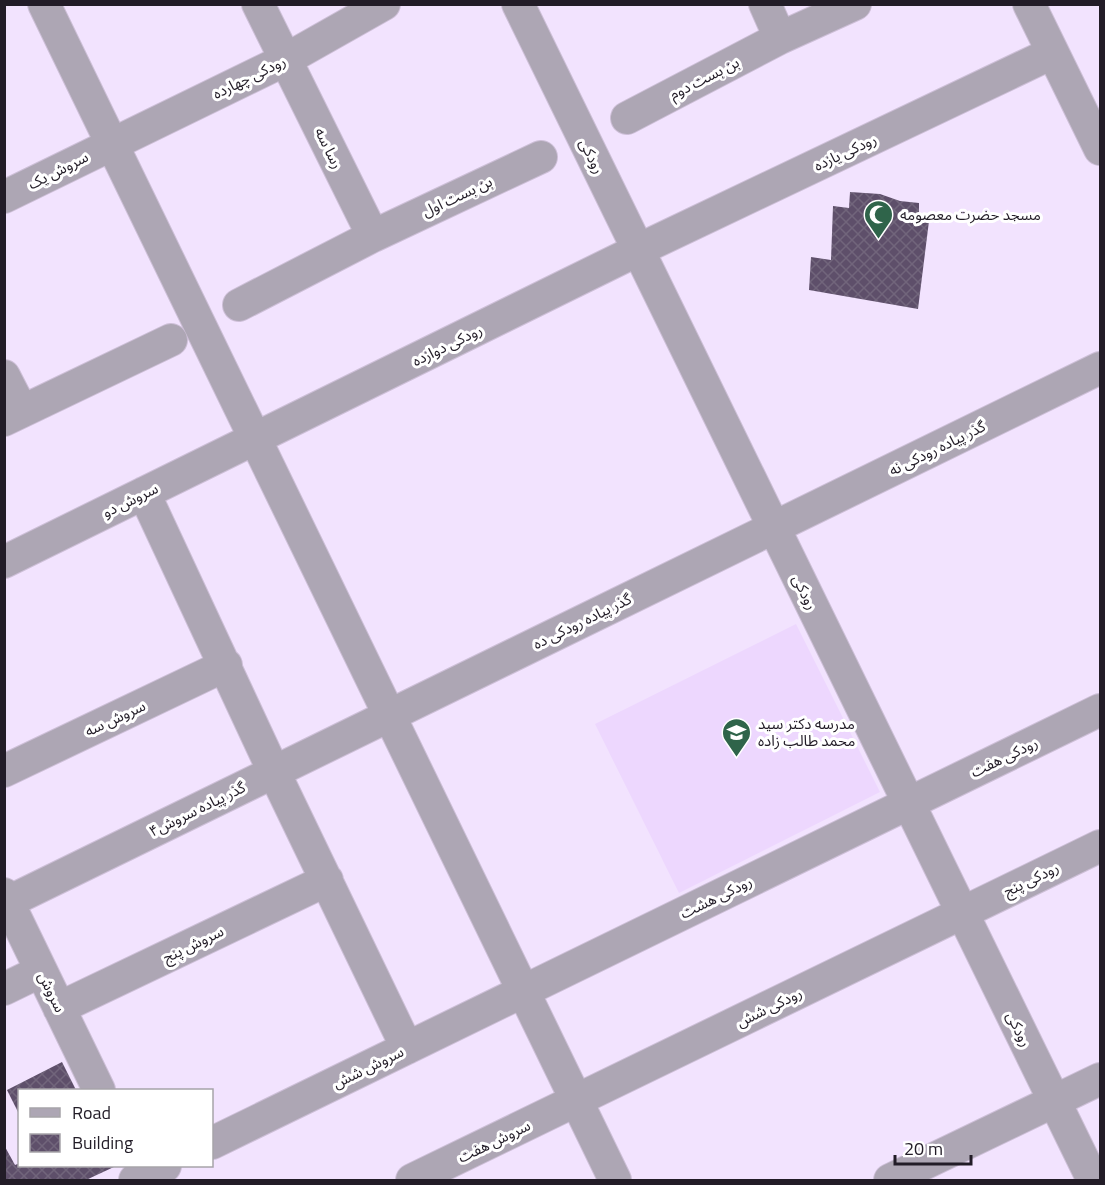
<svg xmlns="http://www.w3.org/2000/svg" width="1105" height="1185" font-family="'Titillium Web','Noto Sans Arabic',sans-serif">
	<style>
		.built { fill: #edd7fe }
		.building { fill: url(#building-cross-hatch) }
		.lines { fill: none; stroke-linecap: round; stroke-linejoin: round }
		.minor-casing { stroke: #cdbfd7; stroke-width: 34 }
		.minor { stroke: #ada6b4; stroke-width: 32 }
		.labels { text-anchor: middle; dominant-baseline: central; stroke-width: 6; stroke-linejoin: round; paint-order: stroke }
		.street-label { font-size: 15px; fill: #221c27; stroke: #fff }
		.poi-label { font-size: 15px; fill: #221c27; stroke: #fff; text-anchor: start }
	</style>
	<defs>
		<pattern id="building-cross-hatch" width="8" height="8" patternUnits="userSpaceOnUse" patternTransform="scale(1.5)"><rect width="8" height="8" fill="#5e4f6a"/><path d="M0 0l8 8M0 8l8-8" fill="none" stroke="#71657b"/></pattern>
	</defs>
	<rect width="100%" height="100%" fill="#f2e3fe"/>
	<!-- built -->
	<path class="built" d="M796,624l84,168 -201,101 -84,-169z"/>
	<!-- building -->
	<path class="building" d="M850,192l30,2 20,7 19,2v17l10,1 -11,88 -109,-19 2,-33 20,3 2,-54 16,2z
		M62,1062l14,28h-56v26l-13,-26z
		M4,1145l11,20 5,-2v3h96l-30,14h-82z"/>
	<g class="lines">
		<defs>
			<path id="minor" d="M44,4l571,1176
				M258,4l115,232
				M518,4l575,1176
				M765,4l15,34
				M1029,4l71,145
				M627,118l153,-80 75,-34
				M4,197l281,-137 99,-56
				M239,305l134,-69 168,-79
				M4,376l18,35
				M4,420l167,-80
				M144,493l130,279 133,276
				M4,562l634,-312 414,-197
				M4,771l222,-106
				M4,894l95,196
				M4,904l1096,-536
				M4,989l37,-18
				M59,1008l268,-128
				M212,1143l888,-433
				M135,1180l30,-14
				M412,1180l688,-334
				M890,1180l210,-101"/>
		</defs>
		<!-- minor casing -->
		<use href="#minor" class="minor-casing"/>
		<!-- minor -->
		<use href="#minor" class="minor"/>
	</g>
	<!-- icons -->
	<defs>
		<symbol id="mosque-pin" viewBox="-11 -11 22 30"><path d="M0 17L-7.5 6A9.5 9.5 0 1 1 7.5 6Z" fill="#2f644a" stroke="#fff"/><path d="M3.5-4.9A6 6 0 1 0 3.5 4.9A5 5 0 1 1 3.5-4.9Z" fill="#fff"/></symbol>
		<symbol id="school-pin" viewBox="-11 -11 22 30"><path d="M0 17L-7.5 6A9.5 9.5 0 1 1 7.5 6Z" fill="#2f644a" stroke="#fff"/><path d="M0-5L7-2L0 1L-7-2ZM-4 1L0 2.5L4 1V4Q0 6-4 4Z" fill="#fff"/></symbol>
	</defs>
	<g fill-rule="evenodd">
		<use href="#mosque-pin" x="862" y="198" width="33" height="45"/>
		<use href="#school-pin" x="720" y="716" width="33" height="45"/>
	</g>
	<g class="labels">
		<!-- street labels -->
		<g class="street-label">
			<text transform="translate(249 77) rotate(-26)">رودکی چهارده</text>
			<text transform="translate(704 78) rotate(-27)">بن بست دوم</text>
			<text transform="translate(329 148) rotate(64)">رسا سه</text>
			<text transform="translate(845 152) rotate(-25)">رودکی یازده</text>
			<text transform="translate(592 156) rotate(64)">رودکی</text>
			<text transform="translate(58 170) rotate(-27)">سروش یک</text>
			<text transform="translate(457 196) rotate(-25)">بن بست اول</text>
			<text transform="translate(447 345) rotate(-26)">رودکی دوازده</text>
			<text transform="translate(937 448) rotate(-26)">گذر پیاده رودکی نه</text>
			<text transform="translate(130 500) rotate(-26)">سروش دو</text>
			<text transform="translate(805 592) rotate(64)">رودکی</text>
			<text transform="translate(582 621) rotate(-26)">گذر پیاده رودکی ده</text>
			<text transform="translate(115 718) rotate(-25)">سروش سه</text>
			<text transform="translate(1004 757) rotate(-26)">رودکی هفت</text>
			<text transform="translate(197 809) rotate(-26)">گذر پیاده سروش۴</text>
			<text transform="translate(1031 879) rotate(-26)">رودکی پنج</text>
			<text transform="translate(716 897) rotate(-26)">رودکی هشت</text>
			<text transform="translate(193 944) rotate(-26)">سروش پنج</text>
			<text transform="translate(52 992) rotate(64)">سروش</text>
			<text transform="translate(769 1007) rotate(-26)">رودکی شش</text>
			<text transform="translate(1019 1029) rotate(64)">رودکی</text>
			<text transform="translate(368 1067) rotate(-26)">سروش شش</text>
			<text transform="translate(494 1141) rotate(-26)">سروش هفت</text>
		</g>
		<!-- poi labels -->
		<g class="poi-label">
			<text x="900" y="214">مسجد حضرت معصومه</text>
			<text x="758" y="723">مدرسه دکتر سید<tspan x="758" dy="17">محمد طالب زاده</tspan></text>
		</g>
	</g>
	<!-- border -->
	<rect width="1105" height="1185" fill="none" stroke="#221c27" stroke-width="12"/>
	<!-- legend -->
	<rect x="18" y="1089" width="195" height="78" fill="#ffffff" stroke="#a7a4a9" stroke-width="1.5"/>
	<rect x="30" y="1108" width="30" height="9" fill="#ada6b4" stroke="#a7a4a9" stroke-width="1.5"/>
	<text x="72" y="1119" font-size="18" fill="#221c27">Road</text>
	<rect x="30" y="1134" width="30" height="18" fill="url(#building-cross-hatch)" stroke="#a7a4a9" stroke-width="1.5"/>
	<text x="72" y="1149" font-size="18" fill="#221c27">Building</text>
	<!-- scale -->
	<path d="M895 1155v9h76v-9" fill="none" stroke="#221c27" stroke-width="3"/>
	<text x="904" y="1155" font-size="18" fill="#221c27" stroke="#ffffff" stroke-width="4.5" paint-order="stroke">20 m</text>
</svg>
